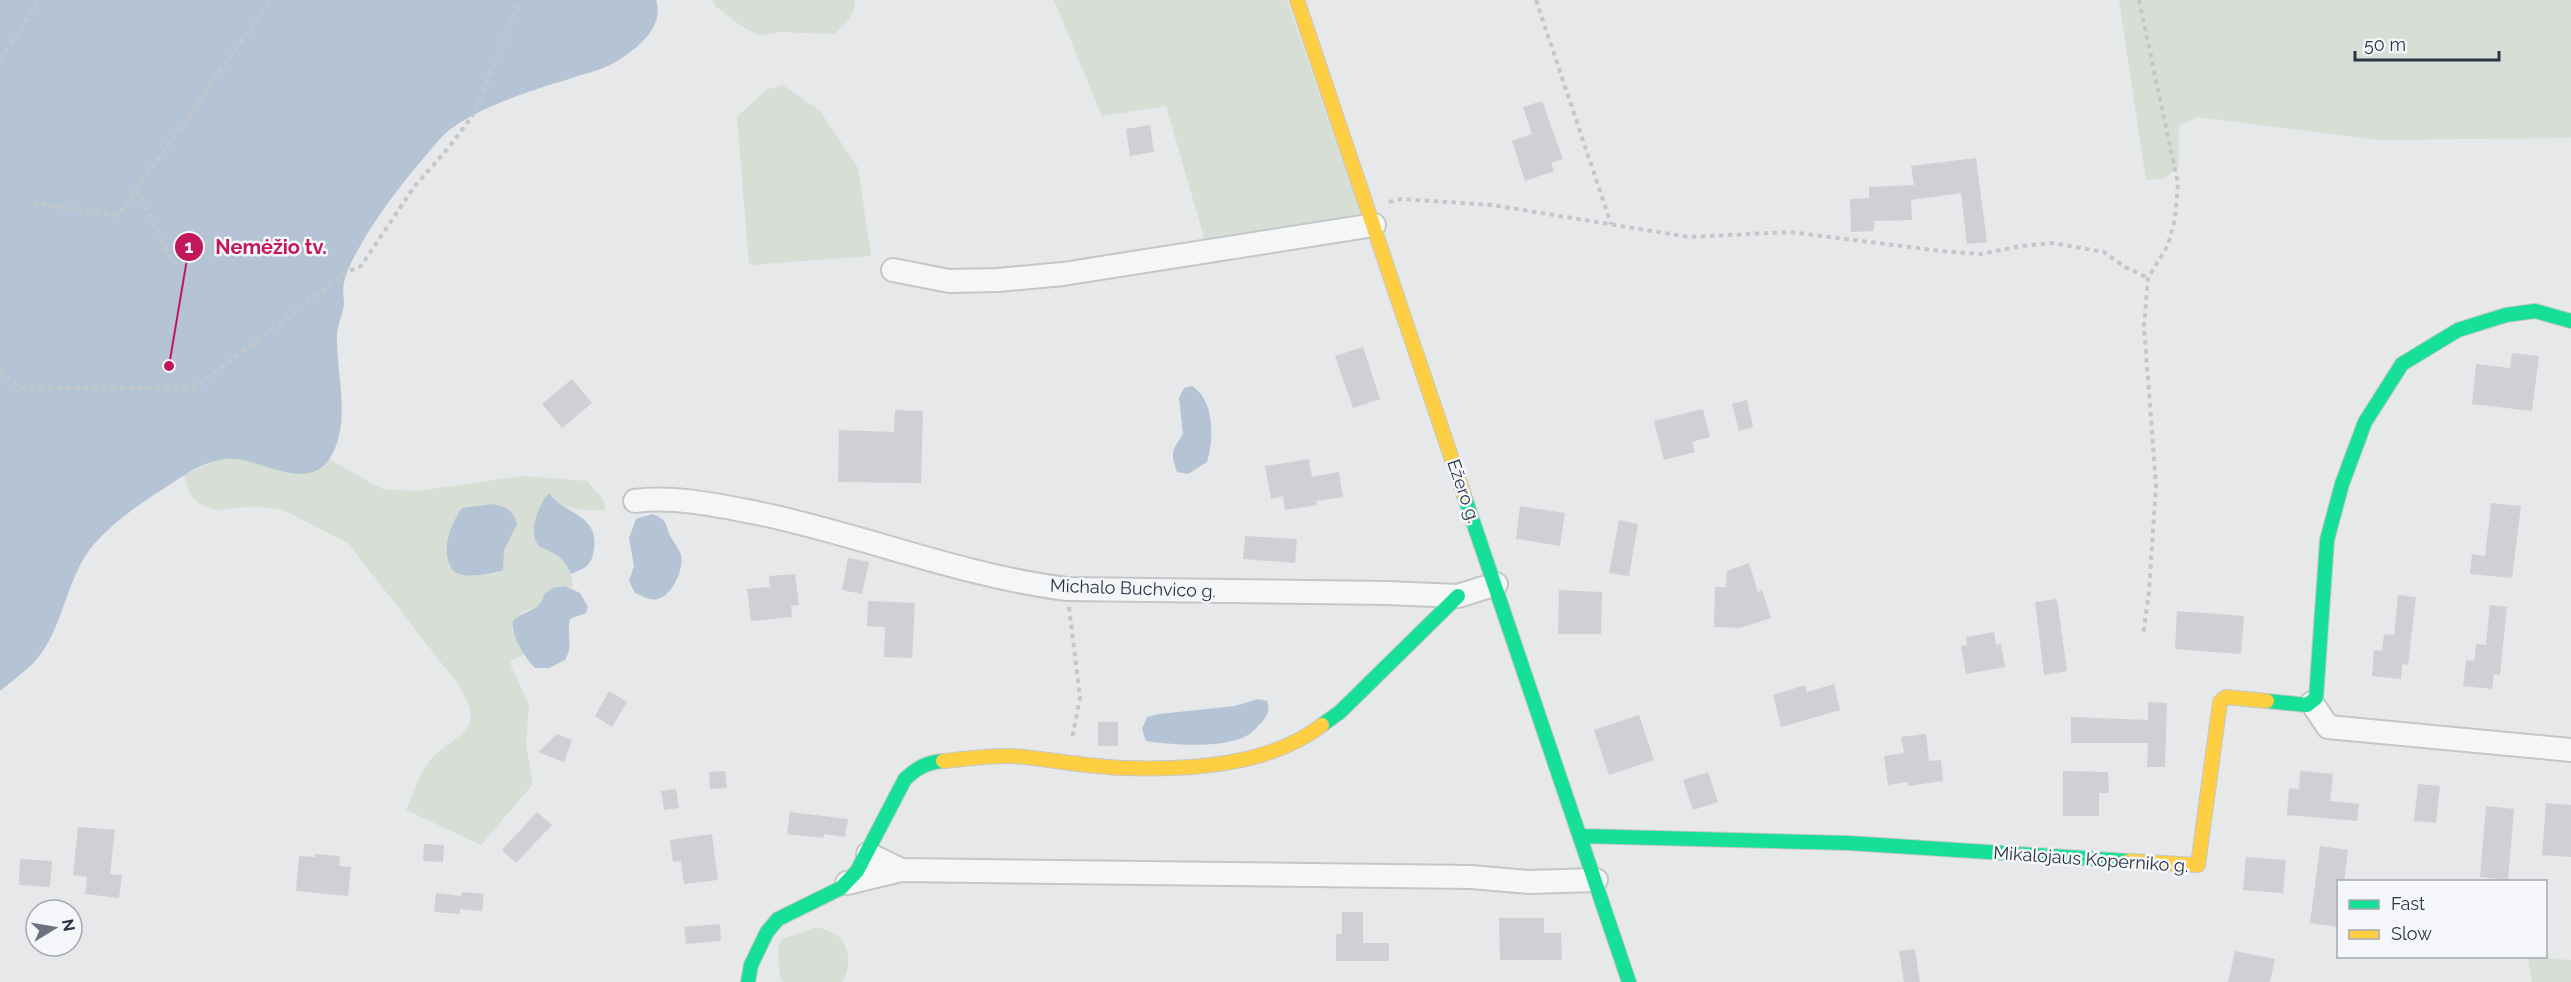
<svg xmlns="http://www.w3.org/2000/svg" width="2571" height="982" font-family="Raleway,sans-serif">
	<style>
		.green { fill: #d6ded6 }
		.water { fill: #b4c4d5 }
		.building { fill: #ced0d3 }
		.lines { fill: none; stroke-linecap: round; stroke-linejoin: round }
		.street-casing { stroke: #c4c6c8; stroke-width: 26 }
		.fast-casing { stroke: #c4c6c8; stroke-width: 16 }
		.slow-casing { stroke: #c4c6c8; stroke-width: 16 }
		.path { stroke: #c5c6ca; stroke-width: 4; stroke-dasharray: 4.5 4.5; stroke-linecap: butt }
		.street { stroke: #f5f6f7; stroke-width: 22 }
		.fast { stroke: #16e098; stroke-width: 14 }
		.slow { stroke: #ffcf43; stroke-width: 14 }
		.labels { text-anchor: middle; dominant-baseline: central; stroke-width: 5; stroke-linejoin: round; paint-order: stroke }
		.street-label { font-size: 18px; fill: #2b3445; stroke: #f4f6f9 }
		.leader { fill: none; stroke: #c2185b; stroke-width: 2 }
		.callout-dot { fill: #c2185b; stroke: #f4f6f9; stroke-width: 2 }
		.mark-label { font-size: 18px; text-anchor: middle; font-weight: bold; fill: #fff }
		.callout-label { font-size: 20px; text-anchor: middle; font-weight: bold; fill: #c2185b; stroke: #f4f6f9; stroke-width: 5; stroke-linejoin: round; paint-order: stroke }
	</style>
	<rect width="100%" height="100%" fill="#e6e8ea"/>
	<!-- green -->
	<path class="green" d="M713,0h142c0,17 -9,23 -21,34l-53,-2 -21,4 -20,-11 -25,-19z
		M1054,0h233l74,215 -156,26 -39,-135 -64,10z
		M2119,0h452v138l-193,2 -181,-23 -18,9v39l-15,14 -18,1z
		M783,85l37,26 38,57 13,88 -122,9 -12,-148 29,-27z
		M235,459l83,11 11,-11 53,30 36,2 104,-15 65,5 17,19 1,10c-22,0 -41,2 -56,-16l-8,53c23,10 29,16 32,41l-8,-2 -29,22 -14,4 -10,17 13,25 -14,7v5l18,39 -3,39 7,40 -52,61 -75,-35c6,-13 11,-30 19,-43 23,-35 66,-29 35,-80l-112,-144 -65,-33 -25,-4 -42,4 -17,-6 -9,-10 -6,-19 33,-15z
		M817,927c6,2 13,4 18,7 16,10 16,35 7,48h-58l-4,-3 -2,-31 4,-9z
		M2528,957l43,3v22h-39z"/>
	<!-- water -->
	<path class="water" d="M0,0h656c10,29 -24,53 -46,65 -12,6 -27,9 -41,14 -36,11 -105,32 -130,61 -30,35 -58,68 -80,108 -6,11 -13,23 -15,35 -2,7 0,14 0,21 -1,11 -7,21 -7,32 -1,38 15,87 -7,122 -22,34 -66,3 -95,1 -19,-2 -40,9 -55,19 -30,19 -62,39 -86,66 -28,33 -30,83 -57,115 -11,12 -25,22 -37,32z
		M1192,386c23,14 22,54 15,76l-19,12 -11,-2c-7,-21 -5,-20 6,-38l-4,-36 5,-10z
		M549,493c16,22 50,21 45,56 -2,16 -8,19 -23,25 -5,-11 -10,-18 -22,-23 -1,-1 -8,-4 -9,-4 -14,-14 -1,-43 9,-54z
		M493,504c14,3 20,6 24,20l-13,26 -1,20c-11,4 -42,10 -50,0 -14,-18 -2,-47 9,-62z
		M652,514c18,6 12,12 20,25 3,5 7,10 9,16 3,14 -8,40 -23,44 -8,2 -16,-3 -23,-6l-6,-12 5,-15 -5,-28 7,-19z
		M565,586l15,7 8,14 -2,6 -16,6c-4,15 4,26 -5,41l-16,8h-14c-10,-10 -24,-32 -22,-47 12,-12 28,-9 31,-27l9,-6z
		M1258,699l9,2c3,10 1,13 -5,21 -4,4 -9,10 -14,13 -23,14 -77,10 -102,6l-4,-12 5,-12 12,-3 76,-8z"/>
	<!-- building -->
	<path class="building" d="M1542,101l21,58 -12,4 3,8 -29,10 -13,-40 20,-7 -9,-27z
		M1150,125l4,27 -24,4 -4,-27z
		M1976,158l11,84 -20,2 -6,-51 -50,7 1,20 -38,1v10l-23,1 -1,-33 19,-1v-11l45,-2 -3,-19z
		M1363,347l17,52 -27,9 -18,-52z
		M2512,353l27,3 -7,55 -60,-7 4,-40 34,4z
		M572,379l20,24 -30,25 -20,-24z
		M1747,400l6,27 -14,4 -7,-27z
		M1703,409l7,28 -18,5 3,10 -31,8 -10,-39z
		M895,410l28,1 -2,72 -83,-1 1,-52 55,2z
		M1309,459l3,18 27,-5 4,25 -27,4 1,4 -32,5 -2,-14 -12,3 -6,-33z
		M2491,503l30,3 -9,72 -42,-4 2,-20 13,2z
		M1520,506l45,7 -5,33 -44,-7z
		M1619,520l19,4 -9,52 -20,-3z
		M1245,536l52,3 -2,24 -52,-4z
		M848,558l21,4 -7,32 -20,-4z
		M1749,563l9,29 4,-2 9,28 -31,10 -26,-1 1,-40h11l1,-16z
		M795,574l4,31 -8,1 1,11 -41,4 -4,-32 23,-2 -1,-11z
		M1559,590l43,2 -1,42h-43z
		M2398,595l18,2 -8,68 -6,-1 -1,15 -29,-3 2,-26 8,1 2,-17 10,1z
		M2057,599l10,72 -23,4 -9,-73z
		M868,601l47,2 -3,55 -28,-1 1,-30 -18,-1z
		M2490,605l17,2 -7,68 -6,-1 -2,15 -29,-3 3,-26 8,1 2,-17 10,1z
		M2177,611l67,5 -3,38 -66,-5z
		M1994,632l2,13 5,-1 4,23 -39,7 -5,-28 6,-1 -1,-8z
		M1834,684l6,26 -59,17 -8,-32 32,-10 2,7z
		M609,691l18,11 -15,25 -17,-11z
		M2148,702l19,1 -2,64h-18l1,-24h-77v-26l77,3z
		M1639,715l15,45 -45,15 -15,-45z
		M1098,722h20v24h-20z
		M557,734l15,6 -8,22 -26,-10z
		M1926,734l3,27 12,-1 2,21 -35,5v-4l-20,3 -4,-29 20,-3 -3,-16z
		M725,771l2,17 -17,1 -1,-17z
		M2063,771l45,1 1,21h-10v23h-36z
		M2300,771l33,3 -3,27 29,3 -2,17 -70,-6 2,-27 10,1z
		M1708,772l10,30 -25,8 -10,-30z
		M2418,784l22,2 -4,37 -22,-2z
		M676,789l3,19 -15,2 -3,-19z
		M2546,803l25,2v52l-29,-2z
		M2486,806l28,3 -6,71 -28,-3z
		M537,812l15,13 -36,38 -14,-13z
		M790,812l58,7 -3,18 -21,-3v4l-37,-4z
		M78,827l37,3 -5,44 12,1 -3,23 -34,-4 2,-17 -14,-2z
		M712,834l6,46 -34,4 -3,-23 -8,1 -3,-22z
		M424,844l20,1 -1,17 -20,-1z
		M2320,846l28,4 -4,32h-6v45l-28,-4z
		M315,854l25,2 -1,10 12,1 -3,29 -52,-5 3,-35 16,1z
		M2246,857l40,3 -3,33 -40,-3z
		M20,859l32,2 -2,26 -31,-2z
		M462,892l22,2 -2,17 -22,-2v5l-26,-2 2,-19 25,3v3z
		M1342,912h21v31h26v18h-53v-27h6z
		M1499,918h45v15h17l1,27h-62z
		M720,924l1,17 -35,3 -2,-17z
		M1915,949l5,33h-16l-5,-31z
		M2235,951l40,8 -5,23h-42z"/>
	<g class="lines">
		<defs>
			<path id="street" d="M893,270l56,11 49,-1 65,-6 311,-49
				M635,501c41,-5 81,4 122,12 103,21 204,63 310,76l320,4 71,3 38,-12
				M2312,703l16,24 243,23
				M901,870l570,7 58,5 67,-2
				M847,883l54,-13 -33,-16"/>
			<path id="fast" d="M1464,495l165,487
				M2267,701l40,4 9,-7 11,-158 15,-56 23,-62 37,-58 56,-34 48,-15 29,-4 36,10
				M1322,725l18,-13 118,-116
				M1581,836l267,7 281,18
				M748,982l3,-17 16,-33 11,-13 63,-31 16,-17 48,-92c12,-11 22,-17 38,-18"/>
			<path id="slow" d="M1297,0l167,495
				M943,761c23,-2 47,-6 69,-5 38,3 75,11 113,12 65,2 144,-2 197,-43
				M2129,861l69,4 22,-163 6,-5 41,4"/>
		</defs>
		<!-- street casing -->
		<use href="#street" class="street-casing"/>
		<!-- fast casing -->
		<use href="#fast" class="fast-casing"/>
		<!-- slow casing -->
		<use href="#slow" class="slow-casing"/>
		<!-- path -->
		<path class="path" d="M1536,0l75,224
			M2139,0l39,184 -3,35 -7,26 -20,33 -4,48 12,159 -7,107 -6,44
			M0,59l40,-59
			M138,190l35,74
			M1389,202l12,-3 91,6 197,32 101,-5 151,19 40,3 40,-8 31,-3 52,9 21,15 23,11
			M33,203l85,12 153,-215
			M0,371l18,16 175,2 154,-117 14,-6 53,-79 36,-41 23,-31 47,-115
			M1069,607l11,90 -8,42"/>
		<!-- street -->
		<use href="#street" class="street"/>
		<!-- fast -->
		<use href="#fast" class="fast"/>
		<!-- slow -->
		<use href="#slow" class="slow"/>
	</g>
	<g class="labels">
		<!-- street labels -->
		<g class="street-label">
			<text transform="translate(1464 491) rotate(71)">Ežero g.</text>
			<text transform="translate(1133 588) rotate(2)">Michalo Buchvico g.</text>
			<text transform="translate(2091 859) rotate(4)">Mikalojaus Koperniko g.</text>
		</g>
	</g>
	<!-- callouts -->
	<path class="leader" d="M169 366L189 247"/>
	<g class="callout-dot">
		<circle cx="169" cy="366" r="6"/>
		<circle cx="189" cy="247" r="15"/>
	</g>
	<g class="mark-label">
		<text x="189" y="253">1</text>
	</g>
	<g class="callout-label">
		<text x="271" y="254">Nemėžio tv.</text>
	</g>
	<!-- legend -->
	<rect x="2337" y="880" width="210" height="78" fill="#f4f6f9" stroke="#a4a8b1" stroke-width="1.5"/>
	<rect x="2349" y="900" width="30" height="9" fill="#16e098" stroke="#a4a8b1" stroke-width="1.5"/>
	<text x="2391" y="910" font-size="18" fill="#2b3445">Fast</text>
	<rect x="2349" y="930" width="30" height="9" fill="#ffcf43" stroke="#a4a8b1" stroke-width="1.5"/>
	<text x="2391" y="940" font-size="18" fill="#2b3445">Slow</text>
	<!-- north arrow -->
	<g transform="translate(54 928) rotate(79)"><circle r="28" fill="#f4f6f9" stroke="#a4a8b1" stroke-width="1.5"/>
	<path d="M0-4.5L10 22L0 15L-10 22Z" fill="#6c737f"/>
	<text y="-9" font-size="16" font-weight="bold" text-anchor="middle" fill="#2b3445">N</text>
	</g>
	<!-- scale -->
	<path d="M2355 51v9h144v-9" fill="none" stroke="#2b3445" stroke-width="3"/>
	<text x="2364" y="51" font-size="18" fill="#2b3445" stroke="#f4f6f9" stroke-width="4.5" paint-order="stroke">50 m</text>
</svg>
